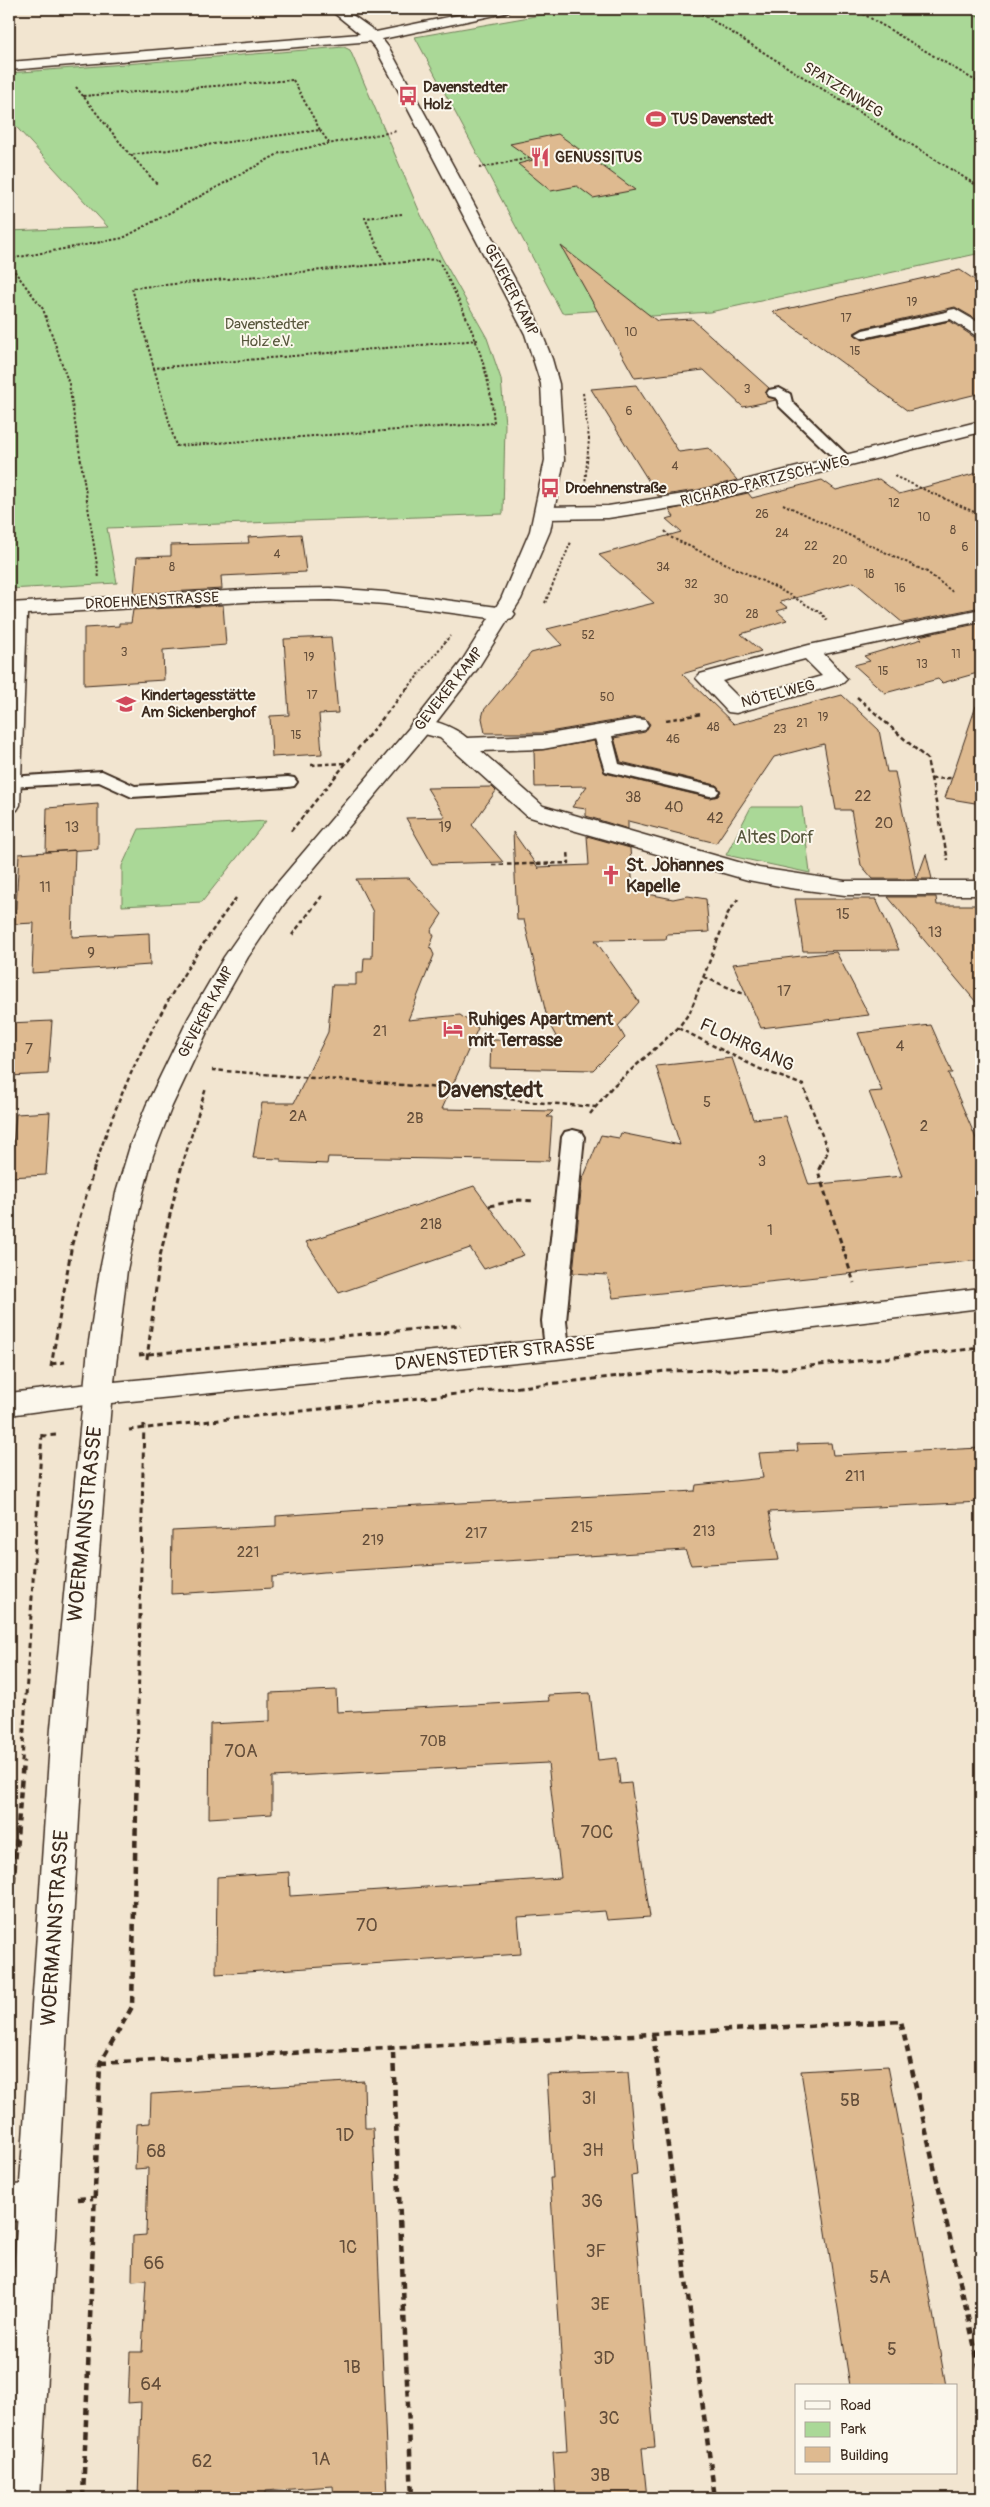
<svg xmlns="http://www.w3.org/2000/svg" width="990" height="2507" font-family="Pangolin,sans-serif">
	<style>
		.green { fill: #aad897; stroke: #72815a }
		.building { fill: #deba90; stroke: #3b2a1e }
		.lines { fill: none; stroke-linecap: round; stroke-linejoin: round }
		.service-casing { stroke: #3b2a1e; stroke-width: 4 }
		.minor-casing { stroke: #3b2a1e; stroke-width: 3 }
		.tertiary-casing { stroke: #3b2a1e; stroke-width: 3 }
		.path-far3 { stroke: #3b2a1e; stroke-width: 2; stroke-dasharray: 2.5 2; stroke-linecap: butt }
		.path-far2 { stroke: #3b2a1e; stroke-width: 2.5; stroke-dasharray: 4.5 3; stroke-linecap: butt }
		.path-far1 { stroke: #3b2a1e; stroke-width: 3; stroke-dasharray: 5.5 4; stroke-linecap: butt }
		.path { stroke: #3b2a1e; stroke-width: 4.5; stroke-dasharray: 7 5; stroke-linecap: butt }
		.service { fill: #fbf7ec; fill-rule: evenodd }
		.minor { fill: #fbf7ec; fill-rule: evenodd }
		.tertiary { fill: #fbf7ec; fill-rule: evenodd }
		.labels { text-anchor: middle; dominant-baseline: central; stroke-width: 4; stroke-linejoin: round; paint-order: stroke }
		.far-number-label { font-size: 12px; fill: #644e3a }
		.far-poi-label { font-size: 15px; font-weight: bold; fill: #3b2a1e; stroke: #fbf7ec; text-anchor: start }
		.far-street-label { font-size: 15px; fill: #3b2a1e; stroke: #fbf7ec }
		.far-park-label { font-size: 15px; fill: #57563c; stroke: #fbf7ec }
		.number-label { font-size: 15px; fill: #644e3a }
		.park-label { font-size: 18px; fill: #57563c; stroke: #fbf7ec }
		.poi-label { font-size: 18px; font-weight: bold; fill: #3b2a1e; stroke: #fbf7ec; text-anchor: start }
		.street-label { font-size: 18px; fill: #3b2a1e; stroke: #fbf7ec }
		.near-number-label { font-size: 18px; fill: #644e3a }
		.near-street-label { font-size: 21px; fill: #3b2a1e; stroke: #fbf7ec }
		.district-label { font-size: 22px; font-weight: bold; fill: #3b2a1e; stroke: #fbf7ec }
	</style>
	<rect width="100%" height="100%" fill="#f2e5d0"/>
	<filter id="ink" filterUnits="userSpaceOnUse"><feTurbulence type="fractalNoise" baseFrequency=".02" numOctaves="2"/><feDisplacementMap in="SourceGraphic" scale="10" xChannelSelector="R" yChannelSelector="G"/><feConvolveMatrix kernelMatrix="1 2 1 2 8 2 1 2 1" color-interpolation-filters="sRGB"/></filter>
	<g filter="url(#ink)">
		<!-- green -->
		<path class="green" d="M575,9h406v244l-271,59 -58,4 -19,-8 -71,5 -147,-276z
			M344,47l6,3 71,165 21,43 45,80 14,41 4,45 -2,90 -396,14 10,55 -108,6v-358l99,-4 -99,-108v-46z
			M751,807h51l8,66 -84,-18z
			M266,821l-64,81 -80,4v-40l17,-37z"/>
		<!-- building -->
		<path class="building" d="M558,134l43,31 34,25 -42,8 -16,-12 -26,5 -33,-27 15,-4 -23,-16z
			M561,246l96,75 35,-2 77,69 -4,6 11,6 -33,7 -39,-37 -69,8z
			M960,270l21,14v38l-26,-15 -92,21 -9,5 9,7 87,-19 24,16 7,1v55l-73,18 -135,-99z
			M636,385l43,67 30,-4 28,32 -40,10 -39,6 -67,-107z
			M981,472v135l-78,16 -49,-41 -74,20 8,6 -11,3 10,9 -46,14 20,17 -79,23 52,50 108,-29 37,35 8,42h8l21,107h-43l-12,-14 -10,-55h-15l-12,-66 -50,13 -58,86 -88,-22v8l-42,-13v-7l-14,-2 15,-21 -52,1 -1,-36 60,-10 11,32 105,25 8,-2 3,-5 -5,-6 -95,-23 -7,-24 31,-6 5,-8 -5,-6 -8,-1 -94,16h-58l-3,-15 2,-8 47,-57 31,-8 -15,-16 107,-26 -55,-48 82,-23 -15,-13 8,-2 -5,-7 79,-17 4,5 70,-18 14,10 43,-11 20,15z
			M301,534l5,38 -85,4 1,13 -88,5 3,-37 34,-1v-11l78,-2 -1,-6z
			M223,605l3,40 -63,5 1,30 -80,5v-57l35,-2v-3h12l2,-13z
			M981,623v49l-39,11 -4,-4 -53,14 -31,-28 16,-4 -6,-5 58,-17 -3,-3z
			M331,637l7,76 -19,1 3,40 -50,3 -2,-41 19,-1 -5,-76z
			M976,706l5,1v97l-36,-6z
			M492,787l4,4 -24,34 31,37 -71,2 -26,-46 39,-1 -18,-29z
			M98,804v45l-52,3 1,-44z
			M513,832l26,37 -1,-2 51,-2 -2,-29 43,12 3,43 40,8 15,-3 18,3 3,33 -42,2 -1,5 -71,1 44,62 -21,24 7,12 -32,32 -103,-2 1,-28h67l-10,-18 -24,-102h-7z
			M75,850l-3,87 77,-4 1,32 -118,8 2,-50 -19,1 4,-70z
			M926,854l6,25h-15z
			M409,878l33,36 -11,17 3,5 -4,10 4,9 -26,65 52,-5 18,13 -36,81 111,2 -6,6h5l-3,44 -221,-4 -1,7 -46,-2v-3l-28,-1 9,-55h32l34,-71 4,-47h24v-12h7l1,-15h8l1,-46 -17,-33z
			M888,897h48l1,8h44v103z
			M795,899h81l23,51 -96,1z
			M836,952l33,63 -108,13 -28,-64z
			M52,1021l-4,53 -39,2v-53z
			M931,1025l21,48h-4l33,77v110l-368,38 -6,-23 -34,-2 9,-92 19,-46 18,3 2,-5 59,12 -24,-79 76,-8 21,61 32,-3 24,69 93,-9 -33,-84 13,-1 -24,-58z
			M50,1112l-4,63 -36,2 6,-63z
			M474,1186l50,69 -40,14 -14,-21 -131,45 -33,-51z
			M831,1443l2,12 148,-7v54l-212,10 10,48 -88,5 -6,-15 -361,22 -52,5v11l-101,6 1,-63 104,-5v-10l87,-6 -1,-2 333,-17 1,-6 67,-7 -4,-25 39,-2 -1,-7z
			M336,1690l1,22 212,-11 -1,-6 42,-2 8,67 19,-2 3,26 11,-1 19,134 -43,3 -2,-9 -87,6 3,37 -305,20 1,-97 72,-5 1,24 271,-18 -13,-115 -276,14v37l-63,4 1,-94 60,-3v-28z
			M888,2066l12,63 46,257h-96l-49,-315z
			M628,2072l9,103 -6,1 24,271 -13,1 5,50h-91l-3,-46 14,-1 -17,-273h3l-6,-103z
			M364,2081l1,47h8l15,370h-54l-1,-12 -68,5v7h-127l3,-96 -13,1 2,-51h12l4,-72 -14,1 1,-45 13,-1 2,-67 -13,1 2,-45 13,-1 1,-29z"/>
		<g class="lines">
			<defs>
				<path id="service" d="M955,310l7,4 -2,3 -97,21 -7,-4 7,-4z
					M779,388l11,6 2,8 58,56 3,3 -3,3h-10l-61,-58 -2,-8 -8,-2 -2,-3 2,-3z
					M602,727l6,1 3,4 8,32 97,23 3,4 -3,4 -6,1 -105,-25 -12,-39 3,-4z
					M102,771l33,15 153,-9 6,1 3,4 -3,4 -6,1 -156,10 -33,-15 -90,5 1,-10z
					M573,1130l8,2 3,5 -18,184 3,28 -4,6 -8,2 -8,-2 -4,-6 -3,-28 20,-184 3,-5z"/>
				<path id="minor" d="M329,9h15l32,23 111,-23h25l-7,4 -132,28 -364,29v-8l351,-28z
					M955,309l26,15v12l-6,-1 -26,-17 -3,-4 3,-4z
					M981,421v11l-284,72 -89,14 -62,1 -7,-2 -3,-4 3,-4 7,-2 62,-1 89,-14z
					M330,588l55,4 120,16 7,2 3,4 -3,4 -7,2 -120,-16 -55,-4 -66,1 -237,13 -7,191 -3,5 -8,2v-209l255,-14z
					M981,609v12l-157,33 23,25 -4,4 -107,30 -8,-1 -32,-34 4,-4 109,-29zM805,659l17,17 -82,23 -18,-18z
					M637,719l8,1 3,5 -3,5 -102,19 -62,2 62,55 216,62 86,13h136v14h-136l-55,-7 -42,-8 -186,-53 -35,-11 -87,-78 -27,-7 -3,-5 3,-5c18,-4 41,6 54,17l76,-3z
					M98,1383l10,3 5,8 -5,8 -99,13v-22z
					M37,2184l13,5 6,13 -6,13 -13,5 -28,1v-36z"/>
				<path id="tertiary" d="M373,33l5,1 11,14 147,270 16,41 7,25 5,76 -14,71 -29,68 -43,69 -48,62 -146,174 -36,53 -34,60 -42,89 -19,49 -10,38 -16,77 -13,112 443,-43 424,-51v20l-424,51 -446,44 -29,363 -42,732h-31v-153l42,-617 37,-380 12,-78 16,-77 15,-50 15,-37 43,-89 35,-60 44,-63 147,-173 47,-60 39,-62 29,-68 15,-71 -4,-76 -16,-50 -128,-246 -21,-39 -10,-12z"/>
			</defs>
			<!-- service casing -->
			<use href="#service" class="service-casing"/>
			<!-- minor casing -->
			<use href="#minor" class="minor-casing"/>
			<!-- tertiary casing -->
			<use href="#tertiary" class="tertiary-casing"/>
			<!-- path-far3 -->
			<path class="path-far3" d="M694,9l287,179
				M855,9l126,75
				M964,9l17,9
				M293,80l27,50 -190,25 -47,-59z
				M76,87l7,9
				M320,130l9,13
				M131,155l26,29
				M479,168l51,-10
				M402,214l-37,4 20,46 -253,24 22,80 324,-28
				M9,259l114,-21 157,-85 117,-22
				M9,264l34,45 26,75 30,194
				M154,368l22,78 318,-23c-5,-63 -28,-109 -56,-164l-53,5
				M583,393l6,46 -4,46
				M894,476l87,39
				M783,504l144,68 27,21
				M665,531l5,6 107,51 44,25 6,7
				M545,603l26,-61
				M407,689l43,-53"/>
			<!-- path-far2 -->
			<path class="path-far2" d="M857,697l70,62 21,101
				M666,720l36,-6
				M311,765l34,-2
				M931,779l20,-1
				M291,831l117,-144
				M492,865l77,-2 -1,-12
				M292,935l30,-39
				M704,977l42,18
				M678,1028l82,41 43,16 25,66 -7,15
				M212,1070l241,19 68,12 75,6
				M590,1114l22,-27 66,-59 12,-16 38,-99 10,-14
				M95,1166c32,-98 79,-186 141,-268
				M182,1166l24,-78"/>
			<!-- path-far1 -->
			<path class="path-far1" d="M821,1165l-3,6 36,112
				M489,1206l30,-6 16,1
				M139,1355l322,-30
				M147,1359l13,-103 22,-91
				M51,1364l14,-2
				M51,1367l21,-123 23,-79
				M129,1430l537,-59 115,-2 200,-21
				M41,1436l17,-1
				M22,1762l20,-329
				M137,1762l7,-342"/>
			<!-- path -->
			<path class="path" d="M9,1942l14,-181
				M653,2034l62,464
				M393,2053l19,445
				M100,2063l801,-42 80,354
				M78,2199l15,-1
				M83,2498l17,-435 32,-56 5,-246"/>
			<!-- service -->
			<use href="#service" class="service"/>
			<!-- minor -->
			<use href="#minor" class="minor"/>
			<!-- tertiary -->
			<use href="#tertiary" class="tertiary"/>
		</g>
	</g>
	<!-- icons -->
	<defs>
		<symbol id="bus-bare" viewBox="-9 -9 18 18"><path d="M-5-6H5V4H4V6H2V4H-2V6H-4V4H-5ZM-3.5-4V0h7V-4ZM-3.5 1.2v1.5H-2V1.2ZM2 1.2v1.5H3.5V1.2Z" fill="#d1495b" stroke="#fbf7ec" stroke-width="2.5" paint-order="stroke"/></symbol>
		<symbol id="stadium-bare" viewBox="-9 -9 18 18"><path d="M0-5a6.5 5 0 1 0 0 10a6.5 5 0 1 0 0-10ZM-3.5-1.8h7v3.6h-7Z" fill="#d1495b" stroke="#fbf7ec" stroke-width="2.5" paint-order="stroke"/></symbol>
		<symbol id="restaurant-bare" viewBox="-9 -9 18 18"><path d="M-5-6h1v4h1v-4h1v4h1v-4h1v5L-1.5 .5V6h-2V.5L-5-1ZM5-6V6H3V1.5H1.5Q1.5-4 5-6Z" fill="#d1495b" stroke="#fbf7ec" stroke-width="2.5" paint-order="stroke"/></symbol>
		<symbol id="school-bare" viewBox="-9 -9 18 18"><path d="M0-5L7-2L0 1L-7-2ZM-4 1L0 2.5L4 1V4Q0 6-4 4Z" fill="#d1495b" stroke="#fbf7ec" stroke-width="2.5" paint-order="stroke"/></symbol>
		<symbol id="church-bare" viewBox="-9 -9 18 18"><path d="M-1.2-6h2.4v3.5h3.3v2.4h-3.3V6h-2.4V-.1h-3.3v-2.4h3.3Z" fill="#d1495b" stroke="#fbf7ec" stroke-width="2.5" paint-order="stroke"/></symbol>
		<symbol id="hotel-bare" viewBox="-9 -9 18 18"><path d="M-6-4.5h1.5V1H6V5H4.5V3h-9V5H-6ZM-4 0a1.8 1.8 0 1 1 3.6 0ZM.5 0V-2.5h3Q6-2.5 6 0Z" fill="#d1495b" stroke="#fbf7ec" stroke-width="2.5" paint-order="stroke"/></symbol>
	</defs>
	<g fill-rule="evenodd">
		<use href="#bus-bare" x="394" y="82" width="28" height="28"/>
		<use href="#stadium-bare" x="642" y="105" width="28" height="28"/>
		<use href="#restaurant-bare" x="526" y="143" width="28" height="28"/>
		<use href="#bus-bare" x="536" y="474" width="28" height="28"/>
		<use href="#school-bare" x="112" y="690" width="28" height="28"/>
		<use href="#church-bare" x="597" y="861" width="28" height="28"/>
		<use href="#hotel-bare" x="439" y="1015" width="28" height="28"/>
	</g>
	<g class="labels">
		<!-- far-number labels -->
		<g class="far-number-label">
			<text x="912" y="302">19</text>
			<text x="846" y="318">17</text>
			<text x="631" y="332">10</text>
			<text x="855" y="351">15</text>
			<text x="747" y="389">3</text>
			<text x="629" y="411">6</text>
			<text x="675" y="466">4</text>
			<text x="894" y="503">12</text>
			<text x="762" y="514">26</text>
			<text x="924" y="517">10</text>
			<text x="953" y="530">8</text>
			<text x="782" y="533">24</text>
			<text x="811" y="546">22</text>
			<text x="965" y="547">6</text>
			<text x="277" y="554">4</text>
			<text x="840" y="560">20</text>
			<text x="172" y="567">8</text>
			<text x="663" y="567">34</text>
			<text x="869" y="574">18</text>
			<text x="691" y="584">32</text>
			<text x="900" y="588">16</text>
			<text x="721" y="599">30</text>
			<text x="752" y="614">28</text>
			<text x="588" y="635">52</text>
			<text x="124" y="652">3</text>
			<text x="956" y="654">11</text>
			<text x="309" y="657">19</text>
			<text x="922" y="664">13</text>
			<text x="883" y="671">15</text>
			<text x="312" y="695">17</text>
			<text x="607" y="697">50</text>
			<text x="823" y="717">19</text>
			<text x="802" y="723">21</text>
			<text x="713" y="727">48</text>
			<text x="780" y="729">23</text>
			<text x="296" y="735">15</text>
			<text x="673" y="739">46</text>
		</g>
		<!-- far-poi labels -->
		<g class="far-poi-label">
			<text x="423" y="87">Davenstedter<tspan x="423" dy="17">Holz</tspan></text>
			<text x="671" y="119">TUS Davenstedt</text>
			<text x="555" y="157">GENUSS|TUS</text>
			<text x="565" y="488">Droehnenstraße</text>
			<text x="141" y="695">Kindertagesstätte<tspan x="141" dy="17">Am Sickenberghof</tspan></text>
		</g>
		<!-- far-street labels -->
		<g class="far-street-label">
			<text transform="translate(843 90) rotate(32)">SPATZENWEG</text>
			<text transform="translate(511 290) rotate(63)">GEVEKER KAMP</text>
			<text transform="translate(765 481) rotate(-14)">RICHARD-PARTZSCH-WEG</text>
			<text transform="translate(152 601) rotate(-3)">DROEHNENSTRASSE</text>
			<text transform="translate(449 689) rotate(-52)">GEVEKER KAMP</text>
			<text transform="translate(778 694) rotate(-14)">NÖTELWEG</text>
			<text transform="translate(206 1012) rotate(-62)">GEVEKER KAMP</text>
		</g>
		<!-- far-park labels -->
		<g class="far-park-label">
			<text x="267" y="324">Davenstedter<tspan x="267" dy="17">Holz e.V.</tspan></text>
		</g>
		<!-- number labels -->
		<g class="number-label">
			<text x="863" y="796">22</text>
			<text x="633" y="797">38</text>
			<text x="674" y="807">40</text>
			<text x="715" y="818">42</text>
			<text x="884" y="823">20</text>
			<text x="72" y="827">13</text>
			<text x="445" y="827">19</text>
			<text x="45" y="887">11</text>
			<text x="843" y="914">15</text>
			<text x="935" y="932">13</text>
			<text x="91" y="953">9</text>
			<text x="784" y="991">17</text>
			<text x="380" y="1031">21</text>
			<text x="900" y="1046">4</text>
			<text x="29" y="1049">7</text>
			<text x="707" y="1102">5</text>
			<text x="298" y="1116">2A</text>
			<text x="415" y="1118">2B</text>
			<text x="924" y="1126">2</text>
			<text x="762" y="1161">3</text>
			<text x="431" y="1224">218</text>
			<text x="770" y="1230">1</text>
			<text x="855" y="1476">211</text>
			<text x="582" y="1527">215</text>
			<text x="704" y="1531">213</text>
			<text x="476" y="1533">217</text>
			<text x="373" y="1540">219</text>
			<text x="248" y="1552">221</text>
			<text x="433" y="1741">70B</text>
		</g>
		<!-- park labels -->
		<g class="park-label">
			<text x="775" y="837">Altes Dorf</text>
		</g>
		<!-- poi labels -->
		<g class="poi-label">
			<text x="626" y="865">St. Johannes<tspan x="626" dy="21">Kapelle</tspan></text>
			<text x="468" y="1019">Ruhiges Apartment<tspan x="468" dy="21">mit Terrasse</tspan></text>
		</g>
		<!-- street labels -->
		<g class="street-label">
			<text transform="translate(747 1045) rotate(25)">FLOHRGANG</text>
			<text transform="translate(495 1354) rotate(-6)">DAVENSTEDTER STRASSE</text>
		</g>
		<!-- near-number labels -->
		<g class="near-number-label">
			<text x="241" y="1751">70A</text>
			<text x="597" y="1832">70C</text>
			<text x="367" y="1925">70</text>
			<text x="589" y="2098">3I</text>
			<text x="850" y="2100">5B</text>
			<text x="345" y="2135">1D</text>
			<text x="593" y="2150">3H</text>
			<text x="156" y="2151">68</text>
			<text x="592" y="2201">3G</text>
			<text x="348" y="2247">1C</text>
			<text x="596" y="2251">3F</text>
			<text x="154" y="2263">66</text>
			<text x="880" y="2277">5A</text>
			<text x="600" y="2304">3E</text>
			<text x="892" y="2349">5</text>
			<text x="604" y="2358">3D</text>
			<text x="352" y="2367">1B</text>
			<text x="151" y="2384">64</text>
			<text x="609" y="2418">3C</text>
			<text x="321" y="2459">1A</text>
			<text x="202" y="2461">62</text>
			<text x="600" y="2475">3B</text>
		</g>
		<!-- near-street labels -->
		<g class="near-street-label">
			<text transform="translate(85 1524) rotate(-84)">WOERMANNSTRASSE</text>
			<text transform="translate(55 1928) rotate(-86)">WOERMANNSTRASSE</text>
		</g>
		<!-- district labels -->
		<g class="district-label">
			<text x="490" y="1090">Davenstedt</text>
		</g>
	</g>
	<!-- margin -->
	<rect width="990" height="2507" fill="none" stroke="#fbf7ec" stroke-width="30"/>
	<rect x="15" y="15" width="960" height="2477" fill="none" stroke="#3b2a1e" stroke-width="2" filter="url(#ink)"/>
	<!-- legend -->
	<rect x="795" y="2384" width="162" height="90" fill="#fbf7ec" stroke="#aea59a"/>
	<rect x="805" y="2401" width="25" height="8" fill="#fbf7ec" stroke="#aea59a"/>
	<text x="840" y="2410" font-size="15" fill="#3b2a1e">Road</text>
	<rect x="805" y="2422" width="25" height="15" fill="#aad897" stroke="#aea59a"/>
	<text x="840" y="2434" font-size="15" fill="#3b2a1e">Park</text>
	<rect x="805" y="2447" width="25" height="15" fill="#deba90" stroke="#aea59a"/>
	<text x="840" y="2460" font-size="15" fill="#3b2a1e">Building</text>
</svg>
